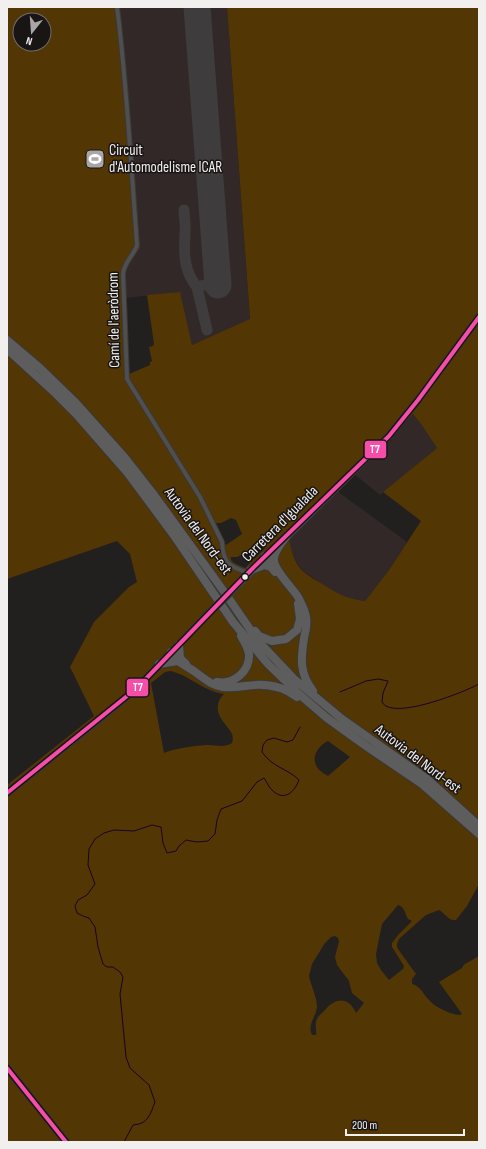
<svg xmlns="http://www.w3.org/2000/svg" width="486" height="1149" font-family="'Sofia Sans Condensed',sans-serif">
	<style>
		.built { fill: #322828 }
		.green { fill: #523604; fill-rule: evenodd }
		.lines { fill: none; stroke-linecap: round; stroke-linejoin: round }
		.stream { stroke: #1b0324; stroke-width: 1 }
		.taxiway { stroke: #3e3c3c; stroke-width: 11 }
		.runway { stroke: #3e3c3c; stroke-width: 27 }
		.street-casing { stroke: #3a3939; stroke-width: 6 }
		.secondary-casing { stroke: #3a3939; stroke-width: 8 }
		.highway-casing { stroke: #3a3939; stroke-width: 10 }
		.street { stroke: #504f50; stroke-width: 4 }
		.secondary { stroke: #524f50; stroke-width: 6 }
		.highway { stroke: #5e5d5e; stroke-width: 8 }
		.secondary-bridge-casing { stroke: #3a3939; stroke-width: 8; stroke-linecap: butt }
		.secondary-bridge { stroke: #524f50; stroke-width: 6 }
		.bus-1-casing { stroke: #191515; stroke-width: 7 }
		.bus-1 { stroke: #f54da8; stroke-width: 4 }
		.bus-dot { fill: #f2efef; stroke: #191515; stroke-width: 1.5 }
		.labels { text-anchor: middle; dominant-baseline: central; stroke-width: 3; stroke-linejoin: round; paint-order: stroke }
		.poi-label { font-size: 15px; fill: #f2efef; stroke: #191515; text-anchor: start }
		.street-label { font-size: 15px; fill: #f2efef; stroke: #191515 }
		.line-badge { stroke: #191515; stroke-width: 1.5 }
		.badge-label { font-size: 11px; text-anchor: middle; font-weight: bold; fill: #fff }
	</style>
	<rect width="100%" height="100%" fill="#221f1f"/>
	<!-- built -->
	<path class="built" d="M120,7h107l23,313 -58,25 -13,-53 -53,6 -1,-23 1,-8 14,-19 -7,-97z
		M413,414l8,10 16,24 -57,47 -26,-21z
		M337,491l70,51 -18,28 -24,31 -14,-2 -13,-5 -34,-22 -7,-9 -5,-10 -2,-6 -1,-8z"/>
	<!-- green -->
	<path class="green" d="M7,7h113l13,144 7,97 -14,19 -1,8 4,99 21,-9v-3l2,-1 -3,-14 4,-1 1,-2 -7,-49 33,-3 12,53 58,-26 -23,-312h252v877l-12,22 -11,14c-8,1 -11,-7 -17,-10l-13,5 -26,23c-3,4 -4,7 -2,11l18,25 -4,5v5c9,2 12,12 19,18 5,5 12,8 19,11 5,1 8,3 12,1l-23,-32 23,-14 1,-2 2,-2 14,-8v186h-472v-357l87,-69 -24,-49 24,-45 35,-35 8,-5 -7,-28 -13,-13 -110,38zM20,20h24v24h-24zM413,414l8,10 16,24 -54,44 38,29 -32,49 -24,31c-20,-3 -27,-7 -44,-18 -5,-3 -11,-6 -16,-10 -10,-8 -14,-22 -16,-34zM231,518l5,2 6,14 -16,11 -12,-22h7zM265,543v5l-20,20 -11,-5 -3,-3v-3h6zM171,671c5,2 10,3 15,6 13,7 23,15 38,17 -8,7 -8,18 -2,26 3,5 8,9 10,14 1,3 1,6 0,9 -8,5 -15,2 -24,2 -11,0 -35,4 -44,8l-13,-70 14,-11zM328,741l22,16 -22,19c-5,-3 -10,-6 -12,-11 -5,-10 4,-20 12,-24zM398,905c7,2 7,9 10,14l4,2 -14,14 -6,8v4l12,19 -1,3 -14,11 -8,-10 -4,-7 -1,-9 6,-30zM335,936l3,2 1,3 -4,16 2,8 12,16 3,12 12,10 -8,10c-7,-16 -20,-16 -31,-3 -3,3 -7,6 -8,9 -3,5 0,11 -1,16h-4c-5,-10 4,-18 5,-28 0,-10 -6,-21 -8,-31l3,-12 13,-21 6,-6z"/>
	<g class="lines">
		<!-- stream -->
		<path class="stream" d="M340,692l26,-11 12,-2 10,2 -5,12 -1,9c1,1 2,3 4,4 17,10 76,-13 93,-22
			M124,1142l9,-17c15,-1 17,-10 22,-23l-6,-17 -19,-17 -4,-11 -6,-63 3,-17 -3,-5 -7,-5h-6l-4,-3 -5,-17 -3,-20 -6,-9 -6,-2 -6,-3 -2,-7 3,-6 9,-5 8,-11 -7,-19 1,-16 6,-10 9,-6 10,-3 20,1 18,-6 9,2 2,16 4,10 9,-2 3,-5 7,-6 11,2 11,-1 7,-7 2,-14 4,-11 21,-8 15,-19 7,-4c3,4 5,10 9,13 12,11 22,0 26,-11 -12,-12 -26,-12 -37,-28l1,-7 4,-5 7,-2 13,4 6,-2 7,-13"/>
		<!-- taxiway -->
		<path class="taxiway" d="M184,210c0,7 2,15 1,22 -1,21 -2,38 12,55
			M207,330l-10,-43 11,-3 10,-5"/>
		<!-- runway -->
		<path class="runway" d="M197,7l21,278"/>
		<defs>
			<path id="street" d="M117,7c10,79 14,158 20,238 -3,10 -13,17 -14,29l4,105 73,118 22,45c1,22 8,25 27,31"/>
			<path id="secondary" d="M237,586l152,-150 29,-36 61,-83
				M7,793l99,-79 31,-26 74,-77
				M7,1068l59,74"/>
			<path id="highway" d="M7,340l33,28 34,33 51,57 29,37 71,98 33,48 36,38 48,40 85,60 52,47
				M7,349l45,41 26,26 49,56 46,62 60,88 35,42 31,30 28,24 39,28 56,38 57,50
				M286,537c-5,6 -11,14 -12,21 -2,11 18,29 24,39 3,6 7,13 8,20 1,7 0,14 -2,21 -3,20 -5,35 9,53
				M265,556l2,6 8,10
				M251,570l13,-5 7,2
				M255,631l4,5 13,5 14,-2 11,-9 3,-11 -2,-15
				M179,645l1,13 6,6
				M171,652c3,9 11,11 18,16 12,7 20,17 34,19 7,1 15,0 22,-1 19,-3 36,-1 52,11
				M159,664l18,-3
				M217,682c17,3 33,-11 32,-28 -1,-6 -5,-13 -8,-18"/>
		</defs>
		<!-- street casing -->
		<use href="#street" class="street-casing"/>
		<!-- secondary casing -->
		<use href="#secondary" class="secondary-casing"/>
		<!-- highway casing -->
		<use href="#highway" class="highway-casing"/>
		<!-- street -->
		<use href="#street" class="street"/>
		<!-- secondary -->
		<use href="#secondary" class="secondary"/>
		<!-- highway -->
		<use href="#highway" class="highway"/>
		<defs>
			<path id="secondary-bridge" d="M211,611l26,-25"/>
		</defs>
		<!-- secondary-bridge casing -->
		<use href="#secondary-bridge" class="secondary-bridge-casing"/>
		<!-- secondary-bridge -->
		<use href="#secondary-bridge" class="secondary-bridge"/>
		<defs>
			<path id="bus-1" d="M7,793l130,-105 114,-118 138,-134 29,-36 61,-83
				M7,1068l59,74"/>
		</defs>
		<!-- bus-1 casing -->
		<use href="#bus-1" class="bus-1-casing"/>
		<!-- bus-1 -->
		<use href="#bus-1" class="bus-1"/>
	</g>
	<!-- icons -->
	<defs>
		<symbol id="stadium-square" viewBox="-11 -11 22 22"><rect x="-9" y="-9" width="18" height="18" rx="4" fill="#a9a6a6" stroke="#191515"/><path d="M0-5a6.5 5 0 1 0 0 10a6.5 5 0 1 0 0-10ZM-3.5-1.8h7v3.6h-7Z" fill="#fff"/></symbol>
	</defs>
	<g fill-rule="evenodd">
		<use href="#stadium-square" x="84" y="148" width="22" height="22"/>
	</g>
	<!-- markers -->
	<circle class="bus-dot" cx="245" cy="577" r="3.5"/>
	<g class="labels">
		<!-- poi labels -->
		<g class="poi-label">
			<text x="109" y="150">Circuit<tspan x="109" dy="17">d'Automodelisme ICAR</tspan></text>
		</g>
		<!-- street labels -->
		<g class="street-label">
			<text transform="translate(114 320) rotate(-91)">Camí de l'aeròdrom</text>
			<text transform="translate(280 524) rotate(-45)">Carretera d'Igualada</text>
			<text transform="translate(198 531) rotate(54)">Autovia del Nord-est</text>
			<text transform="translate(418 759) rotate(37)">Autovia del Nord-est</text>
		</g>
	</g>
	<g class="line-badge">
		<rect x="364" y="440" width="23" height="19" rx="4" fill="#f54da8"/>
		<rect x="126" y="678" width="23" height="19" rx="4" fill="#f54da8"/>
	</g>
	<g class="badge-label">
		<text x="375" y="453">T7</text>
		<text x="138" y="691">T7</text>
	</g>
	<!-- border -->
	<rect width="486" height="1149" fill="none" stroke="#f2efef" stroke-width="16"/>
	<!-- north arrow -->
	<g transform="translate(32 32) rotate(197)"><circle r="19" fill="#191515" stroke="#706c6c"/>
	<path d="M0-3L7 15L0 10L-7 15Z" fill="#a9a6a6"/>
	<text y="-6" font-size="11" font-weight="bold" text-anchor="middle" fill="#f2efef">N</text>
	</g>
	<!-- scale -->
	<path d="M346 1129v6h118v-6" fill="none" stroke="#f2efef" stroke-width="2"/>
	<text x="352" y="1129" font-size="12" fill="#f2efef" stroke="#191515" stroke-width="3" paint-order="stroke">200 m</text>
</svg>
